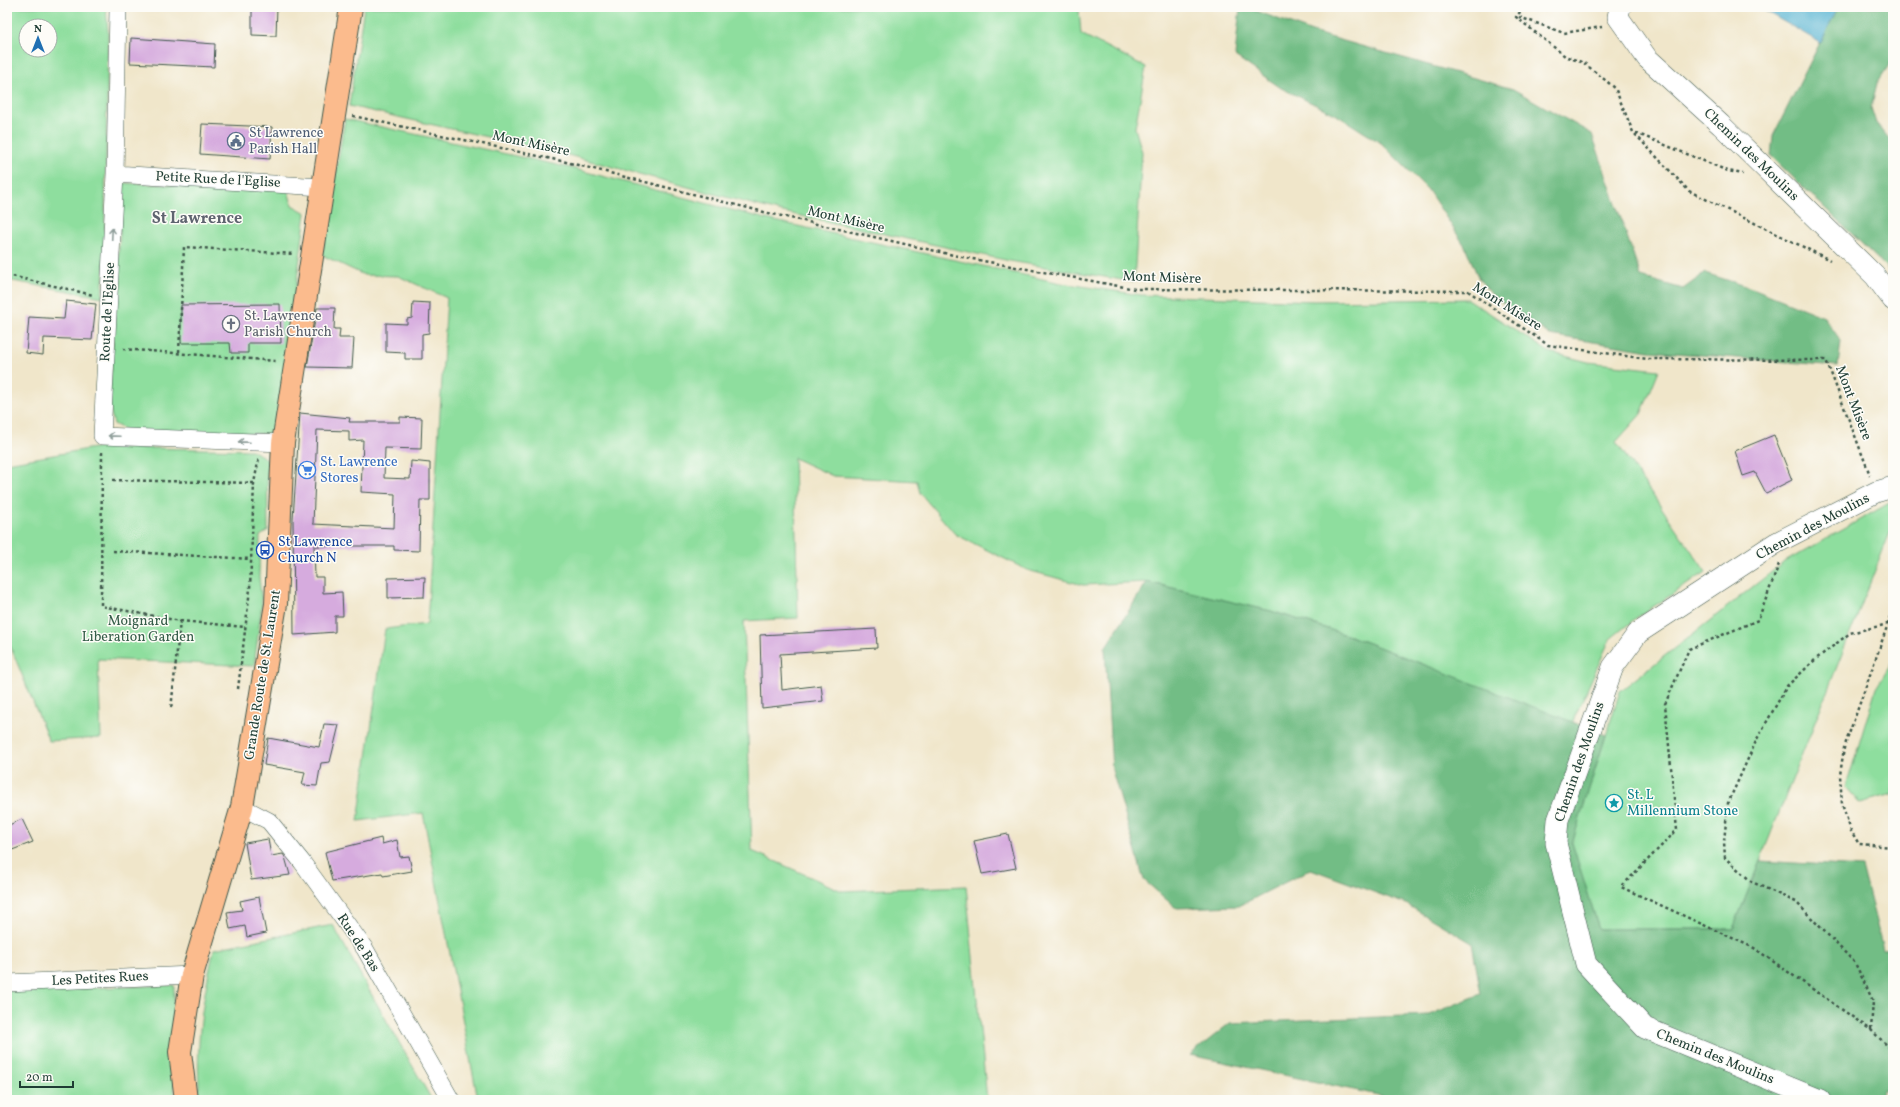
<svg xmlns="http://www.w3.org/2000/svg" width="1900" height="1107" font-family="Vollkorn,serif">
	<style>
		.green { fill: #8ede9e; stroke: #568e69; fill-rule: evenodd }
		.forest { fill: #72bd85; stroke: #487d5c }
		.water { fill: #53b2d2; stroke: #397883 }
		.building { fill: #d6abde; fill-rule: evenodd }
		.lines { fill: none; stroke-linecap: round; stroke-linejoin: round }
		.minor-casing { stroke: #3e564a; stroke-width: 18 }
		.tertiary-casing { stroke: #3e564a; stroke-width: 22 }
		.primary-casing { stroke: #3e564a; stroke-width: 24 }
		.path { stroke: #3e564a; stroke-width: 2.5; stroke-dasharray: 3 3; stroke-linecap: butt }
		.minor { stroke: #fff; stroke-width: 17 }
		.tertiary { stroke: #fff; stroke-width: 21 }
		.primary { stroke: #fbbb8d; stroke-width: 22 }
		.oneway { stroke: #8f9e9a }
		.labels { text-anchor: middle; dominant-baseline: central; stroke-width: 3; stroke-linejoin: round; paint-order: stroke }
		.service-label { font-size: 14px; fill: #4e5e75; stroke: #fdfcf7; text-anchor: start }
		.street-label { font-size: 14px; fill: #1f3d34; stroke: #fdfcf7 }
		.worship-label { font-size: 14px; fill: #5b616d; stroke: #fdfcf7; text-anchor: start }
		.shop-label { font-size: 14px; fill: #366cbe; stroke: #fdfcf7; text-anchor: start }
		.transit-label { font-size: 14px; fill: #164399; stroke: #fdfcf7; text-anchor: start }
		.park-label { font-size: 14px; fill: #355d49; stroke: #fdfcf7 }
		.culture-label { font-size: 14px; fill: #0d838f; stroke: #fdfcf7; text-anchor: start }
		.quarter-label { font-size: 16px; font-weight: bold; fill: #5f6470; stroke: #fdfcf7 }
	</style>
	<rect width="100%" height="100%" fill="#fdfcf7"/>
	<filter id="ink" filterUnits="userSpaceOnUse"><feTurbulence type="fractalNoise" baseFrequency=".025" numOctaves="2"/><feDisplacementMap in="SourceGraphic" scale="8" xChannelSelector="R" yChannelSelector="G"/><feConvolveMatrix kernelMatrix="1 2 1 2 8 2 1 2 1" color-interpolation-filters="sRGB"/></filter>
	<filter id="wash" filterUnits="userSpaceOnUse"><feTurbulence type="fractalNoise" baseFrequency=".012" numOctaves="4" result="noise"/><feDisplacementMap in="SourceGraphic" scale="16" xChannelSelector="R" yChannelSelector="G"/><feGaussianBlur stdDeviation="0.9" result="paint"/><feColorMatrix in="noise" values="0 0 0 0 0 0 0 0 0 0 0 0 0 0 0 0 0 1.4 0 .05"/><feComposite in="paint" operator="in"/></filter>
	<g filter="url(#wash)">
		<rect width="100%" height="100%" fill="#f0e6ca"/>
		<!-- green -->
		<path class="green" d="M7,7h99l2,24 -4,238 -2,28 -95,-17zM26,26h24v24h-24z
			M364,7h711l4,3 2,24 65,33 -11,61 7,24 -8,130 -124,-21 -232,-50 -210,-56 -219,-49z
			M345,119l226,49 199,52 291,63 80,12 174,6 153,-2 81,53 39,10 71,8 -18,44 -25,28 90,130 -70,46 -26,21 -38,84 -219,-86 -82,-26 -124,-29 -64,3 -56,-15 -72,-36 -35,-41 -3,-12 -84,-5 -39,-18 4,160 -54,3 8,230 90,40 124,-5 21,214h-509l-55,-287 -65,8 27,-192 42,-5 20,-326 -49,-22 -34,-1 -42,-20z
			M123,183l165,7 4,15 14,8 -30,221 -148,-3 -14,-7 -5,-18z
			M100,447l152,3 15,9 1,72 -8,5 -1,41 3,27 -8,62 -156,-7 3,79 -52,3 -42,-103v-175z
			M1893,501v24l-160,404h-134l-27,-86 48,-152 163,-128z
			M1893,661v133l-33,9 -14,-16 30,-99z
			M333,925l36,65 63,110h-232c-5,-56 2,-97 14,-151z
			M174,985l-1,82 2,33h-168v-109z"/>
		<!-- forest -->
		<path class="forest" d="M1240,7h6l66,25 201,57 79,45 49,143 42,12 22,-16 50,16 69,28 17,24 -3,25 -189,-15 -99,-16 -57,-39 -14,-17 -14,-33 -37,-56 -47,-47 -46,-29 -54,-26 -46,-32z
			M1838,7h55v52l-16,24 -6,25 5,15 17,20v135l-7,-11 -115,-111 2,-20z
			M1147,582l124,29 82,26 253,98 -34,108 27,86h134l27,-68 102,6 21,82 10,-1v146l-10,-5 -2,11h-480l-211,-45 40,-32 199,-8 52,-21 -9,-51 -66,-39 -95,-35 -72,37 -63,2 -32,-28 -32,-110 -7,-122z"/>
		<!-- water -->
		<path class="water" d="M1758,7h80l-17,36z"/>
		<g id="blocks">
			<!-- building -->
			<path class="building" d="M252,7h25l-1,29 -24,-1z
				M131,38l84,6 -1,23 -84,-4z
				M202,124l70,3 -2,32 -70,-5z
				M66,301l30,3 -4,36 -48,-2 -1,17 -17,-2 3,-36 35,2z
				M413,302l17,1 -1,30 -7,1v25h-17v-6l-19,-1v-29l21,1v-5l5,-1z
				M280,304l1,39h-33v10h-17l-1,-10h-49v-38z
				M317,308h18l-1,21h6l-1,9h15l-2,30 -45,-1z
				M300,413l50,5 -1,4h51v-5l22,1 -1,31 -36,-1 -1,30 26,1 1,-18 19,2v37h-10l-1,51 -25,-1v-4h-80l1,31h8v16l19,-1 1,24h-8v16l-41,3 -1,-116zM317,430l32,1v10l14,-1 -2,52 34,2 -1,34 -81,-4z
				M1774,435l18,45 -26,13 -11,-21 -12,4 -8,-25z
				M425,577l-1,20 -36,1v-20z
				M876,629l1,19 -97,6 2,36 39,-5 2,16 -61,7 -2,-73z
				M324,724l15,1 -9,37 -9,1 -4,23 -15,-1 3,-13 -41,-7 4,-27 51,9z
				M22,819l11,23 -26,10v-26z
				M1008,834l8,34 -34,6 -8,-33z
				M381,838l1,6 15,-4 3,17 9,-1 3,15 -29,5 -1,-3 -50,8 -7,-29z
				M268,839l3,17 12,-2 2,3 5,18 -39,5 -6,-37z
				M259,897l7,36 -19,4 -2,-11 -15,3 -3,-17 15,-2 -2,-9z"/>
		</g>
	</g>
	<g filter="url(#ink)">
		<use href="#blocks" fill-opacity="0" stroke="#3e564a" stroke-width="1"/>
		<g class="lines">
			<defs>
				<path id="minor" d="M118,7l-3,167 -13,262 181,7
					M115,174l207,13
					M242,807l27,14 33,41 63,87 86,151
					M7,983l185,-8"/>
				<path id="tertiary" d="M1620,7l-2,10 29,41 74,67 154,151 18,24
					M1820,1100l-175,-72 -59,-64 -30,-121 2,-23 55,-153 25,-34 138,-90 100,-51 17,-5"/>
				<path id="primary" d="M186,1100l-6,-48 12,-77 50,-168 34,-203 7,-161 68,-436"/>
			</defs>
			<!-- minor casing -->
			<use href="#minor" class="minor-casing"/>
			<!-- tertiary casing -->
			<use href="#tertiary" class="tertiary-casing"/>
			<!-- primary casing -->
			<use href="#primary" class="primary-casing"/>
			<!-- path -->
			<path class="path" d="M1524,7l-8,10 49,39 19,7 31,25 18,44 56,59 141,69
				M1519,17l45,16 38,-6
				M353,116l213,46 198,50 198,45 173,32 333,2 80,54 99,14 179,1 44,115
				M1636,133l92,38 15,3
				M7,275l86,20
				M123,349l154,12
				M179,352l5,-105 110,7
				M102,452l-1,154 79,15 -9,89
				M113,480l141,3 5,-25
				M113,551l138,8
				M1779,564l-21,56 -69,29 -24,55 12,126 -56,57 133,61 117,82 22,21
				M1893,605l-5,19 -44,124 -4,27 2,29 9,27 8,13 34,3
				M180,621l65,6
				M238,689l12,-100 4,-106
				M1871,1030l2,-29 -18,-38 -59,-61 -44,-20 -27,-24 -1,-17 4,-38 29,-64 30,-53 29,-27 34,-26 38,-9"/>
			<!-- minor -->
			<use href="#minor" class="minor"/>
			<!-- tertiary -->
			<use href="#tertiary" class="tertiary"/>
			<!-- primary -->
			<use href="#primary" class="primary"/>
		</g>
		<!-- one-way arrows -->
		<defs><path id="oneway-shaft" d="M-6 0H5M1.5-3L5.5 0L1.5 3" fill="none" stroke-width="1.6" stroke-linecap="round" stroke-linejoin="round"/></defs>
		<g class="oneway">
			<use href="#oneway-shaft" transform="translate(112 234) rotate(-87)"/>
			<use href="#oneway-shaft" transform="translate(114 436) rotate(-178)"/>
			<use href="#oneway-shaft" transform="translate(244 442) rotate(-178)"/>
		</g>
	</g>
	<!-- icons -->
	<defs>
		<symbol id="civic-ring" viewBox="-11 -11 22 22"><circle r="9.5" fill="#fdfcf7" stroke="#5c6f8a" stroke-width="1.5"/><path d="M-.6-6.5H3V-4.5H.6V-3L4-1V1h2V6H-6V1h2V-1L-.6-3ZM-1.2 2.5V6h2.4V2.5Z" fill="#5c6f8a"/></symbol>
		<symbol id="church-ring" viewBox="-11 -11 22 22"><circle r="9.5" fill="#fdfcf7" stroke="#6b7280" stroke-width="1.5"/><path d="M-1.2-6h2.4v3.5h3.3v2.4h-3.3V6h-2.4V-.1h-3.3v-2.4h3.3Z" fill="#6b7280"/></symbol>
		<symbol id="supermarket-ring" viewBox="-11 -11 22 22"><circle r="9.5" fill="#fdfcf7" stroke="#3f7fe0" stroke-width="1.5"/><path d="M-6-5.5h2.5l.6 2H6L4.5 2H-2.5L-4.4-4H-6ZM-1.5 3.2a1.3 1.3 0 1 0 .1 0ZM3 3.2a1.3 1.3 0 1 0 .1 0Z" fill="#3f7fe0"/></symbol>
		<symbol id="bus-ring" viewBox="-11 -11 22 22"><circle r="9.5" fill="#fdfcf7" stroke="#1a4fb4" stroke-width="1.5"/><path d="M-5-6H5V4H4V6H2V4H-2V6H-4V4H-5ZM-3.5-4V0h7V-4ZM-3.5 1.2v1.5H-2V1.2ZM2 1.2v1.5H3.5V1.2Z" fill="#1a4fb4"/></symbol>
		<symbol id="sight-ring" viewBox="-11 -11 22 22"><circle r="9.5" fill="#fdfcf7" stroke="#0f9aa8" stroke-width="1.5"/><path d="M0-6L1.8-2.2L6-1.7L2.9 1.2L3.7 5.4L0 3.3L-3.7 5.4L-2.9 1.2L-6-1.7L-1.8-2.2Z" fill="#0f9aa8"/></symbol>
	</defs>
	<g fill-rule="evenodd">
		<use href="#civic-ring" x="226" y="131" width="20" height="20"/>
		<use href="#church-ring" x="221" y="314" width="20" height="20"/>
		<use href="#supermarket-ring" x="297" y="460" width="20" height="20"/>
		<use href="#bus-ring" x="255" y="540" width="20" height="20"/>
		<use href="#sight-ring" x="1604" y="793" width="20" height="20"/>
	</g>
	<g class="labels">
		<!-- service labels -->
		<g class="service-label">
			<text x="249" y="133">St Lawrence<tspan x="249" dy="16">Parish Hall</tspan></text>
		</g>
		<!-- street labels -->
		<g class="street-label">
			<text transform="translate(531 144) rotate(12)">Mont Misère</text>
			<text transform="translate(1751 155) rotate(44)">Chemin des Moulins</text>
			<text transform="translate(218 180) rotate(3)">Petite Rue de l'Eglise</text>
			<text transform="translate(846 220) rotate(13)">Mont Misère</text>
			<text transform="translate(1162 278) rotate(2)">Mont Misère</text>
			<text transform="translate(1507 307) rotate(32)">Mont Misère</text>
			<text transform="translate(108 312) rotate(-87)">Route de l'Eglise</text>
			<text transform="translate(1853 403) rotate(69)">Mont Misère</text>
			<text transform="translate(1813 527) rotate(-28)">Chemin des Moulins</text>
			<text transform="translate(263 675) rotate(-81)">Grande Route de St. Laurent</text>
			<text transform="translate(1580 762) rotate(-71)">Chemin des Moulins</text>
			<text transform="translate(358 943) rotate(57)">Rue de Bas</text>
			<text transform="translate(100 979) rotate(-3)">Les Petites Rues</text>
			<text transform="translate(1715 1057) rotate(22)">Chemin des Moulins</text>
		</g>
		<!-- worship labels -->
		<g class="worship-label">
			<text x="244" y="316">St. Lawrence<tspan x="244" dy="16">Parish Church</tspan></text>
		</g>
		<!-- shop labels -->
		<g class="shop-label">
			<text x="320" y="462">St. Lawrence<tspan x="320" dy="16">Stores</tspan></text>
		</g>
		<!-- transit labels -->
		<g class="transit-label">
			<text x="278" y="542">St Lawrence<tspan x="278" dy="16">Church N</tspan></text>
		</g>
		<!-- park labels -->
		<g class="park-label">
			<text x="138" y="621">Moignard<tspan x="138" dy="16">Liberation Garden</tspan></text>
		</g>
		<!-- culture labels -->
		<g class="culture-label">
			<text x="1627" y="795">St. L<tspan x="1627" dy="16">Millennium Stone</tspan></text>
		</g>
		<!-- quarter labels -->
		<g class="quarter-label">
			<text x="197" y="219">St Lawrence</text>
		</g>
	</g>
	<!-- margin -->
	<rect width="1900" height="1107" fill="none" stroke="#fdfcf7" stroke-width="24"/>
	<!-- north arrow -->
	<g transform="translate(38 38)"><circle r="19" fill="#fdfcf7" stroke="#a4b0a9"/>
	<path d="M0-3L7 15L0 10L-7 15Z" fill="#1f6fb2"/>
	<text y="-6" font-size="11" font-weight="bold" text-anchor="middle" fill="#1f3d34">N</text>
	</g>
	<!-- scale -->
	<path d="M20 1081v6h53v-6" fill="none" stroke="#1f3d34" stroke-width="2"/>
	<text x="26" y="1081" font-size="12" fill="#1f3d34" stroke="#fdfcf7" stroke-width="3" paint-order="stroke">20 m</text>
</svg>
